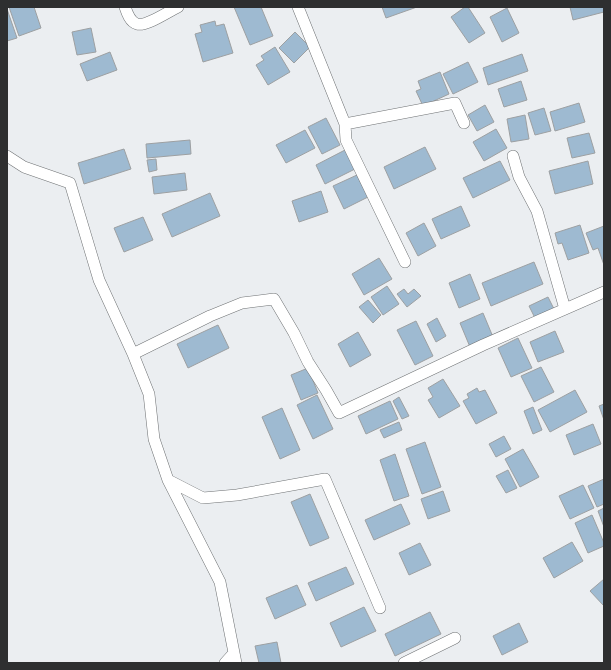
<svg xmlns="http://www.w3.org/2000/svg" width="611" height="670" font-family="'Open Sans',sans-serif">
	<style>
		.building { fill: #9ebad1; stroke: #9da0a2 }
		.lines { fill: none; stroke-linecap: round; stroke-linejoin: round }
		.minor-casing { stroke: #6f7274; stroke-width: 12 }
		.minor { stroke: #fff; stroke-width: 11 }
	</style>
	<rect width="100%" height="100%" fill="#ebeef1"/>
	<!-- building -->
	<path class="building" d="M9,7h25l7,21 -22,8z
		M234,7h27l12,29 -23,9z
		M382,7h35l-31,11z
		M465,7h3l17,26 -16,10 -18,-26z
		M570,7h34v5l-31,8z
		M507,8l12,25 -17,9 -12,-25z
		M7,9l10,29 -10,3z
		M215,21l1,5 8,-2 9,29 -30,9 -8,-28 7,-2 -2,-7z
		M91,28l5,24 -19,3 -5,-23z
		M295,32l15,15 -16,16 -15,-15z
		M275,47l15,25 -22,13 -12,-20 8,-5 -3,-4z
		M110,52l7,18 -30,11 -7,-17z
		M522,54l6,17 -40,14 -5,-17z
		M468,62l10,20 -25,12 -10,-20z
		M440,72l9,22 -26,12 -7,-15 5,-2 -3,-8z
		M521,81l6,19 -23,7 -6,-18z
		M579,103l6,19 -30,9 -5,-19z
		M485,105l9,17 -17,9 -9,-16z
		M544,108l7,23 -16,4 -7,-22z
		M525,115l4,24 -18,3 -4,-23z
		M326,118l14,27 -18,9 -14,-27z
		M496,129l11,19 -23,13 -11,-19z
		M305,130l10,18 -29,15 -10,-18z
		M589,133l6,20 -23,5 -5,-20z
		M190,140l1,14 -44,4 -1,-14z
		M425,147l11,22 -42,20 -10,-22z
		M124,149l7,20 -47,15 -6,-21z
		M345,150l10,19 -30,15 -9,-19z
		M156,159l1,11 -8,2 -2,-12z
		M500,161l10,19 -37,18 -10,-20z
		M588,161l5,23 -38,10 -6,-23z
		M185,173l2,17 -33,4 -2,-17z
		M357,175l11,22 -24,12 -11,-23z
		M321,191l7,21 -29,10 -7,-21z
		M210,193l10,23 -48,21 -10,-23z
		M461,206l9,20 -29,13 -9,-20z
		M143,217l10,23 -29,12 -10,-24z
		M424,223l12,23 -18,10 -12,-23z
		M580,225l9,28 -21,7 -6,-17 -4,1 -3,-11z
		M604,226v39l-6,-17 -5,2 -7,-17z
		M379,258l13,21 -28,16 -12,-21z
		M534,262l9,22 -52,22 -9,-23z
		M470,274l10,25 -21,9 -10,-25z
		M387,286l12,18 -16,11 -12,-18z
		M404,289l4,5 6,-5 7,7 -14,11 -10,-13z
		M548,297l7,14 -19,9 -7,-14z
		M368,300l13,15 -8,8 -14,-16z
		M483,313l10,24 -23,10 -10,-24z
		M437,318l9,18 -10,6 -9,-18z
		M416,321l17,35 -18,9 -18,-35z
		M218,325l11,23 -41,20 -11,-24z
		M555,331l9,21 -26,10 -8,-20z
		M358,332l13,23 -21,12 -12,-23z
		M518,338l14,30 -21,9 -13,-29z
		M541,367l13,25 -20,10 -13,-26z
		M308,368l10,25 -17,7 -10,-25z
		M443,379l17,27 -21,12 -11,-18 5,-3 -5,-9z
		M477,388l2,4 6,-2 12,23 -21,11 -13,-23 6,-3 -2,-4z
		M575,390l12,22 -37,20 -12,-22z
		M317,395l16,34 -20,10 -16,-34z
		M399,397l10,19 -7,3 -9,-18z
		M390,401l8,18 -32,15 -8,-18z
		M604,404v16l-5,-14z
		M533,407l9,23 -9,4 -9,-23z
		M282,408l18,42 -20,9 -18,-42z
		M399,422l3,8 -18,8 -4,-8z
		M593,424l8,20 -27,11 -8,-20z
		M504,436l7,13 -15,8 -7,-13z
		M425,442l16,45 -19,7 -16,-45z
		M523,449l16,28 -19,10 -15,-28z
		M395,454l14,42 -15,5 -14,-41z
		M508,470l9,18 -11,5 -10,-17z
		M604,479v25l-7,3 -9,-21z
		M583,485l11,23 -24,11 -11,-23z
		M443,491l7,20 -22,8 -7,-20z
		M310,494l19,44 -19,8 -19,-44z
		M401,504l9,20 -36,16 -9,-20z
		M604,508v19l-6,-16z
		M592,515l12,28v3l-16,7 -13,-30z
		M572,542l11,19 -29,17 -11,-20z
		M420,543l11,22 -22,10 -10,-22z
		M346,567l8,17 -38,17 -8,-18z
		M604,579v27l-14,-15z
		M297,585l9,20 -31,14 -9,-21z
		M364,607l12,24 -35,16 -11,-24z
		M430,612l11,22 -46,22 -10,-22z
		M519,623l9,19 -26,13 -9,-19z
		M277,642l4,21h-22l-4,-17z"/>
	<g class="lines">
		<defs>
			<path id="minor" d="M125,7c2,6 5,15 12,17 9,3 32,-13 41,-17
				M298,7l47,117 1,16 59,122
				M345,124l110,-21 9,20
				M7,156l17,11 46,16 29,97 34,74 16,40 5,45 14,41 52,102 16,81
				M513,156l6,21 18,34 28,98
				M133,354l77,-38 32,-13 32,-4 20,34 14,29 18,28 13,23 144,-68 121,-53
				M168,480l35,18 34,-3 88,-16 55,129
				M225,663l9,-10
				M404,663l51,-25"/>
		</defs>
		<!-- minor casing -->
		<use href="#minor" class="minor-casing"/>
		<!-- minor -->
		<use href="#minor" class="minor"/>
	</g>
	<!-- border -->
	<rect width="611" height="670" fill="none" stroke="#2e2f30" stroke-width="16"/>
</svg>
